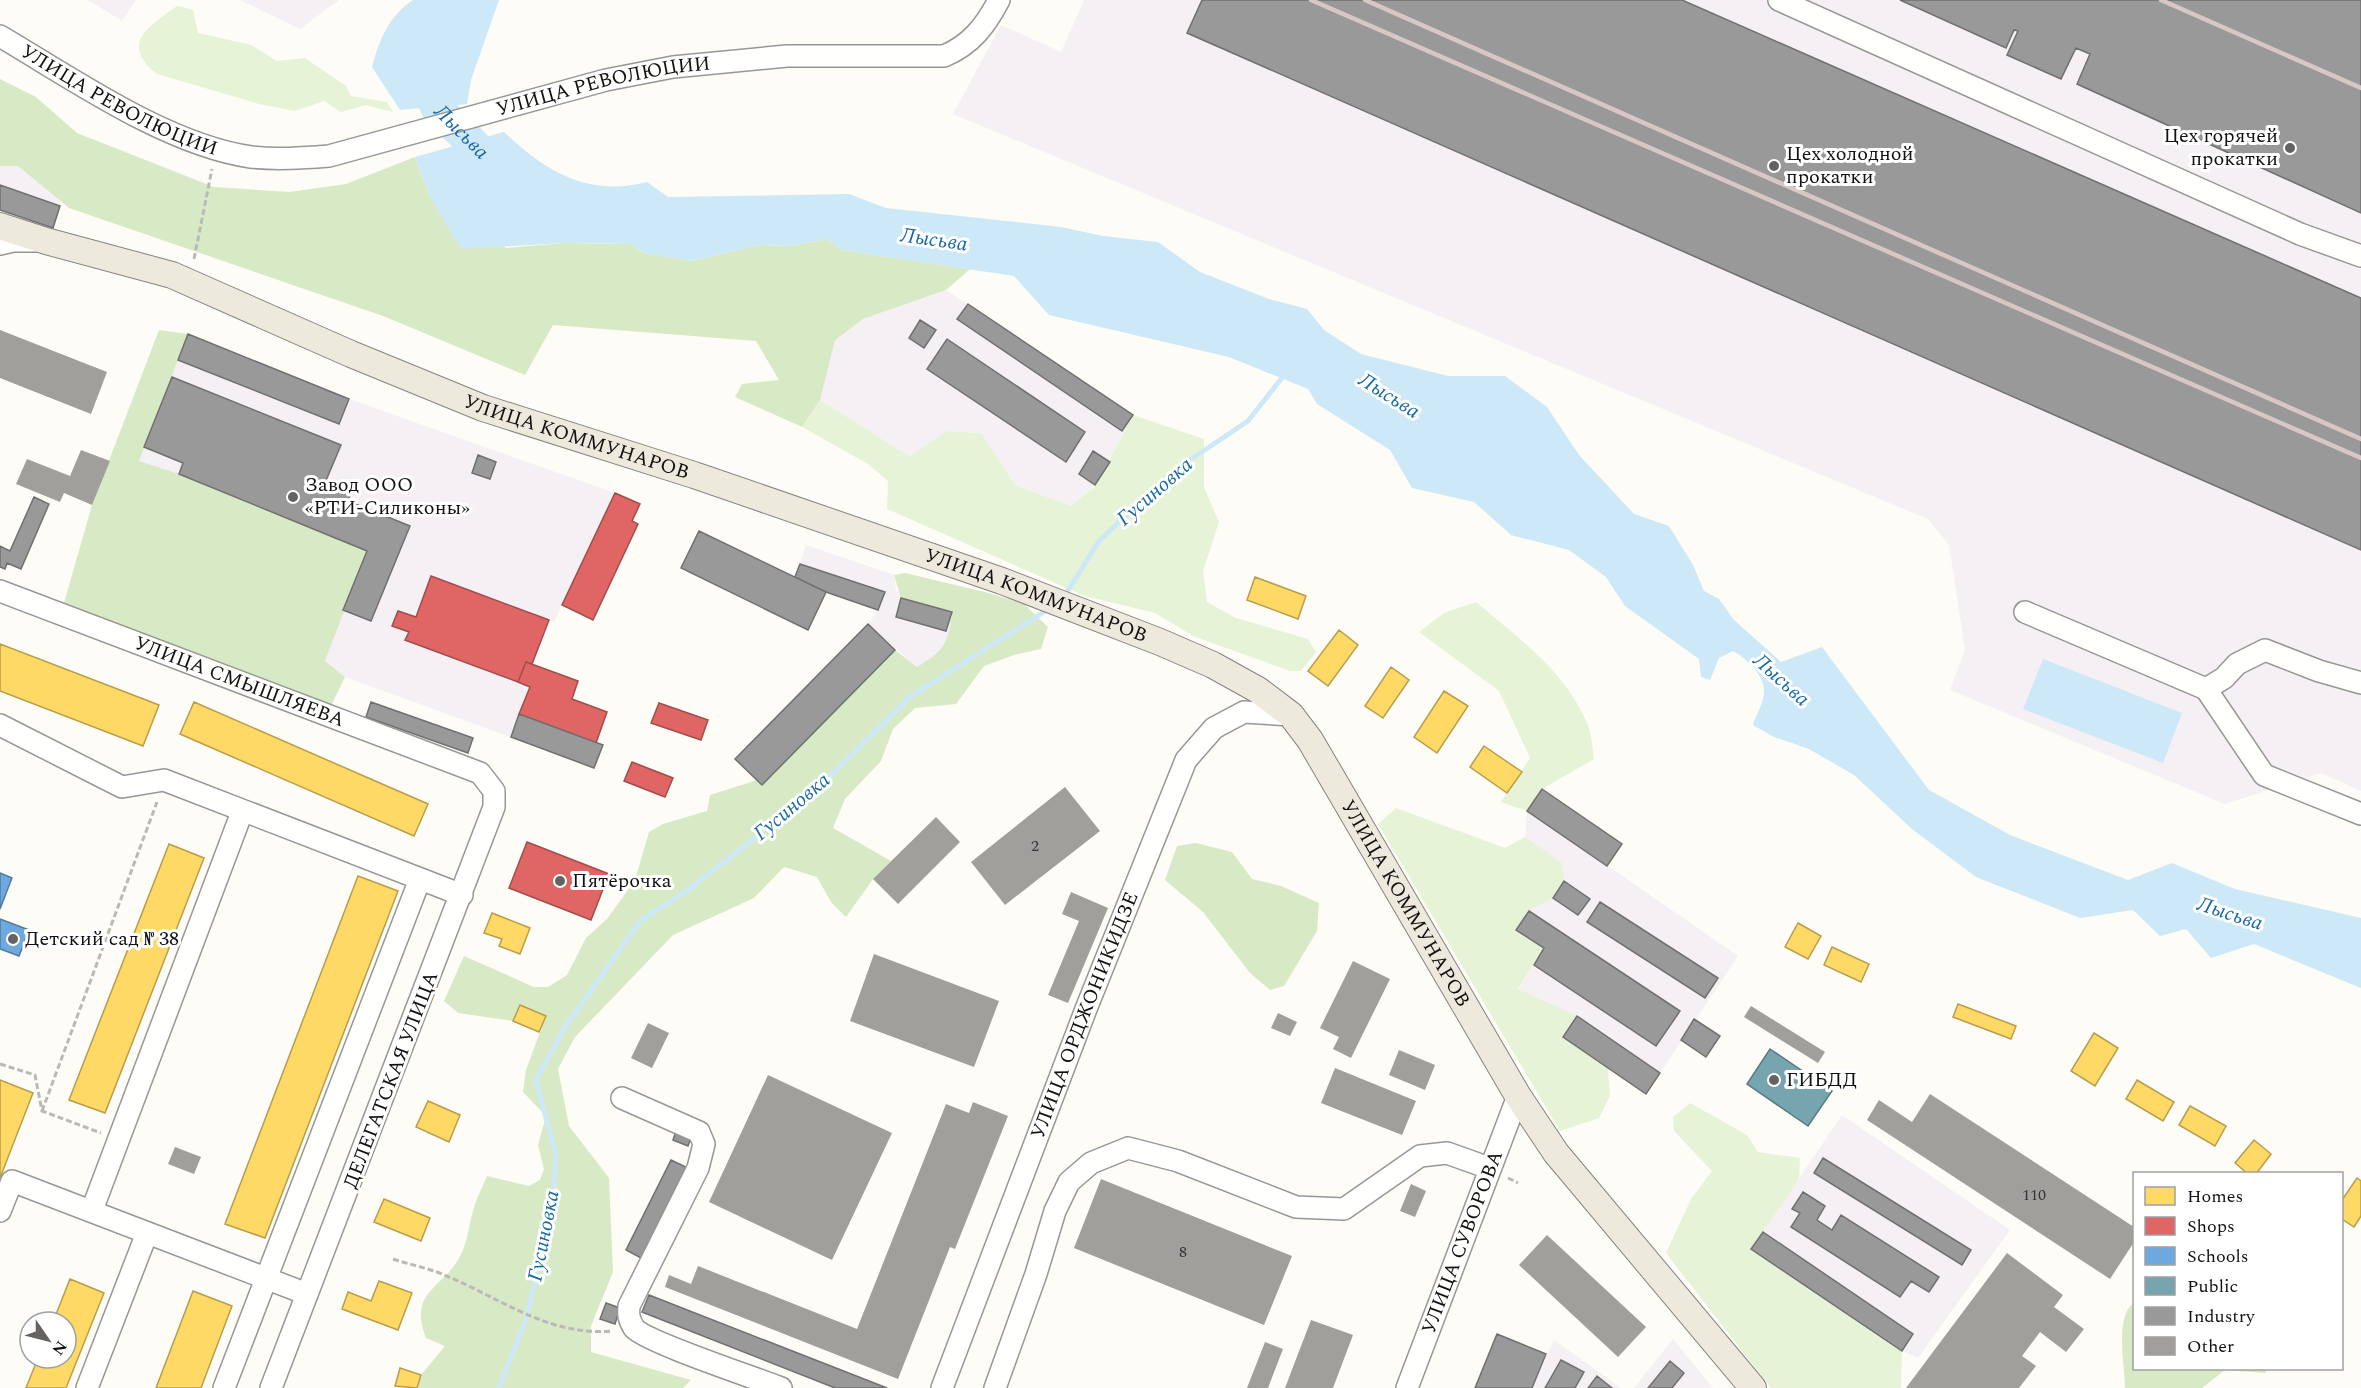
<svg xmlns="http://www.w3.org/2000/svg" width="2361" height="1388" font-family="Spectral,serif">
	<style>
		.industrial { fill: #f5f0f3 }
		.green { fill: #e7f3d7 }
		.forest { fill: #d8eac5 }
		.water { fill: #cde8f7 }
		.homes { fill: #ffd966; stroke: #b89d4c; stroke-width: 1.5 }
		.shops { fill: #e06666; stroke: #a24c4c; stroke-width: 1.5 }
		.schools { fill: #6fa8dc; stroke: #537b9f; stroke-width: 1.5 }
		.public { fill: #76a5af; stroke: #587980; stroke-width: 1.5 }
		.industry { fill: #999; stroke: #707070; stroke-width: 1.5 }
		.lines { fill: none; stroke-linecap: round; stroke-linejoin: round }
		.stream { stroke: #cde8f7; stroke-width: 5 }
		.river { stroke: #cde8f7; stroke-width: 33 }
		.building { fill: #a19f9c }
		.minor-casing { stroke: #979795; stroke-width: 24 }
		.major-casing { stroke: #858482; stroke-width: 28 }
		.path { stroke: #b9b9b8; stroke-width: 3; stroke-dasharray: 6 3; stroke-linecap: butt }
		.minor { stroke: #fffffe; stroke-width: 21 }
		.major { stroke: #ede9dc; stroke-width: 26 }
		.rail { stroke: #d9c6c7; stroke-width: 4.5 }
		.poi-dot { fill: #646362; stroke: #fff; stroke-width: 2 }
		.labels { text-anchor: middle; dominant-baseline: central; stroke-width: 6; stroke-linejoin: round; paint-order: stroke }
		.number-label { font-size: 16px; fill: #353434 }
		.street-label { font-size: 20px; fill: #111; stroke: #fff }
		.poi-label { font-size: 20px; fill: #111; stroke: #fff; text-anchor: start }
		.water-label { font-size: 21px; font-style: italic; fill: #1768a6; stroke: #fff }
	</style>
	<rect width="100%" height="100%" fill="#fdfcf7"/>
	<!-- industrial -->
	<path class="industrial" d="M88,0h48l-14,21z
		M240,0h99l-39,29z
		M1084,0h1277v791l-40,-18 -96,31 -275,-114 15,-40 -16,-105 -21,-26 -975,-405 48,-89 60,27z
		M18,165l43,37 -8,26 -53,-18v-44z
		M946,290l187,125 -38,70 -24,21 -56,-21 -34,-52 -35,-2 -36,27 -90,-58 14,-60 29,-21z
		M178,360l161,64 10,-25 266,94 -61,129 -6,-2 -16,44 -7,-2 -7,20 12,5 -19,50 -166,-60 -20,-16 18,-51 -205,-149z
		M806,545l88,30 2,15 56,22 -3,26 -10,16 -22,13 -49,-43 10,-14 -52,-18 -31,-15z
		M1542,789l80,55 -14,22 130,90 -92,138 -83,-57 14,-21 -59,-26 26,-41 -28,-19 13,-19 24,-13 8,-35 -36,-26 2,-26z
		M1842,1115l168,115 -92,128 -16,-7 -151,-102z
		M1673,1339l40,49h-79z
		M1554,1340l67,48h-89z"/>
	<!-- green -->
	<path class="green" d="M177,6l16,4 5,23 53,12 26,16 28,-3 41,28 5,10 36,6 6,10 -27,-7 -25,7 -17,-11 -29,10 -36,-7 -102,-30c-38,-30 -9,-47 20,-68z
		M820,400l90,57 36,-26 35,2 34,52 56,21 25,-21 37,-70 71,24v48l15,35 -16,49 4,31 29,16 72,21 8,13 -15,19h-11l-97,-35 -38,-23 -70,-17 -198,-87 1,-28 -20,-17 -66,-37z
		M1476,602c42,36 89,69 111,121 5,11 5,25 7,36l-52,30 -15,22 -26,-9 29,-44 -31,-67 -80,-59 25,-19z
		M1396,808l109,40 20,-11 37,26 2,18 -11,17 -24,13 -12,19 27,18 -26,41 59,27 -14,22 45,30 2,28 -11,22 -39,13 -182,-307z
		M1690,1103l57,32 11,17 42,6 -1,21 -48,70 151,102 -1,37h-130l-105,-135 25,-54 21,-28 -38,-40 -1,-14z"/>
	<!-- forest -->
	<path class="forest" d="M0,79l36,18 41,36 137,54 75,5 57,-8 69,-27 15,40 76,51 59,-5 66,1 13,9 48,8 66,-16 33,1 36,-7 15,11 128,19 -24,21 -83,29 -28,21 -15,60 -18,27 -67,-30 7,-13 37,-4 -23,-39 -203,-16 -28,50 -142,-59 -314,-108 -51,-42h-18z
		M159,330l29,4 -49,127 40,13 188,77 -42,110 20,16 -14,29 -267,-103 28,-98z
		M905,573l84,20 35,11 24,23 -7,22 -27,6 -30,11 -28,38 -41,4 -22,21 -12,32 -36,38 -12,29 58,33 -18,18 -27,38 -15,-15 -14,-25 -33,-10 -30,31 -81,37 -98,102 -17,32 11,57 40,52 4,94 -22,54v26l100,28 -8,8h-266l4,-13 24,-29 -19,-8c-19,-49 20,-49 36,-86 6,-13 7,-28 11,-41 3,-12 9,-23 14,-35l42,10 11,-6 4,-11 -6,-24 8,-29 -23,-24 3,-22 20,-54 -25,-11 -8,16 -55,-8 -14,-12 20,-45 70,31h14l19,-12 19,-37 21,-19 28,-39 14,-48 14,-8 44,-13 3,-16 47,-15 138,-130 22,17c27,-17 31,-22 35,-54l-51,-15 -7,-23z
		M1196,843l36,9 20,27 29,7 38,17 -2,28 -33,55 -14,4 -20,-17 -47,-61 -38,-32 12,-34z
		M2134,1303v65l134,1 -3,4 -40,-3 -23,18h-77c0,-22 -11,-72 9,-85z"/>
	<!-- water -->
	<path class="water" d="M413,0h86l-28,80 -4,24 -67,6 -28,-43c7,-27 17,-51 41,-67z
		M504,132c42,40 84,65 143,50l21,15 181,-3 37,14 175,19 42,9 55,6 42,30 69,27 38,10 17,21 37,24 87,22h57l42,31 32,48 55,59 35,12 24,39 11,26 15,8 15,21 47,42 41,-15 107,143 81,45 118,45 44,-17 63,26 126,29v70l-107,-44 -43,14 -25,-29 -26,7 -27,-26 -53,8 -104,-41 -64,-48 -58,-54 -45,-26 -35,-12 -21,-12c3,-10 11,-23 11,-33 1,-17 -18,-34 -31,-41l-14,7 -9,22 -9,-3 -2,-18 -74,-53 -19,-29 -37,-27 -58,-15 -37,-33 -62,-14 -22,-38 -73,-46 -9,-15 -79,-32 -180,-42 -35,-39 -172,-26 -15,-11 -36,7 -33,-1 -66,16 -48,-8 -13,-9 -66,-1 -104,6 -31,-52 -15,-40z
		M2043,659l139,54 -19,50 -140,-54z"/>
	<!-- homes -->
	<path class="homes" d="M1255,577l51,19 -8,23 -51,-19z
		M1339,630l19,15 -30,41 -20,-15z
		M0,644l159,61 -16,41 -143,-55z
		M1391,667l18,13 -26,38 -18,-12z
		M1444,691l24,15 -31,47 -23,-16z
		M194,702l234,102 -14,32 -234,-102z
		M1484,746l38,26 -15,21 -37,-26z
		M169,844l35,14 -99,255 -36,-13z
		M358,876l40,15 -133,347 -40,-14z
		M492,913l38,15 -10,26 -21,-8 3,-7 -18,-6z
		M1798,923l23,13 -13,23 -23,-12z
		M1832,947l37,17 -8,18 -37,-17z
		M1958,1004l58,22 -5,13 -58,-22z
		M520,1005l26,11 -7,16 -26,-11z
		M2094,1033l24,15 -23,38 -24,-15z
		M0,1080l33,13 -33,85z
		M2137,1080l37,22 -11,19 -37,-22z
		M428,1101l32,14 -11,27 -33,-15z
		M2190,1106l36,20 -11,20 -36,-21z
		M2254,1140l17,14 -15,20h-8l-13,-11z
		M2357,1178l4,3v35l-7,11 -12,-8v-19z
		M384,1199l46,19 -9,23 -47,-19z
		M70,1279l34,14 -38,95h-40l12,-30h28v-36h-13z
		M379,1281l33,12 -14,37 -56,-21 6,-17 23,9z
		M193,1291l39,15 -31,82h-45z
		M400,1368l21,7 -4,13 -22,-2z"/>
	<!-- shops -->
	<path class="shops" d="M615,493l25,11 -8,17 6,3 -45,96 -31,-15z
		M431,576l118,44 -17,44 -6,-2 -8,20 -113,-42 4,-8 -17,-6 6,-15 18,6z
		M526,662l52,19 -6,18 35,13 -11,31 -77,-29 11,-27 -12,-5z
		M659,703l49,17 -7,20 -50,-17z
		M632,762l41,16 -8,19 -41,-16z
		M527,842l82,32 -18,46 -82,-32z"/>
	<!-- schools -->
	<path class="schools" d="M0,873l12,5 -12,31z
		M0,919l29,11 -10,26 -19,-7z"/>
	<!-- public -->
	<path class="public" d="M1770,1049l62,42 -24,35 -61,-42z"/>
	<!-- industry -->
	<path class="industry" d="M1202,0h480l679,298v252l-1174,-517z
		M1900,0h461v213l-284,-129 13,-30 -14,-6 -15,31 -54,-24 11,-24 -4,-1 -8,18z
		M0,185l60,21 -7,22 -53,-18z
		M968,304l165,111 -11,16 -165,-112z
		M920,320l16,10 -12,18 -15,-10z
		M188,334l161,65 -10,25 -161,-64z
		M947,339l138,93 -19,30 -139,-93z
		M172,377l169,68 -16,38 26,10 -3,8 62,25 -39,95 -28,-11 24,-59 -188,-77 4,-11 -39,-16z
		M1093,451l17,11 -15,23 -16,-11z
		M478,455l18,7 -6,17 -18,-6z
		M34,497l15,7 -28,65 -14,-6 -2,6 -5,-2v-21l10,5z
		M699,531l127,61 -18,38 -127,-62z
		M800,564l85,28 -7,18 -52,-18 -31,-15z
		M901,598l51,14 -6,19 -50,-14z
		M868,624l27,26 -133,135 -27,-26z
		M371,702l102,36 -5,15 -102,-36z
		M519,714l84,31 -9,23 -83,-31z
		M1542,789l80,55 -15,22 -80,-55z
		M1564,881l26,18 -12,16 -25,-17z
		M1600,902l118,76 -13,20 -118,-76z
		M1529,911l151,100 -24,35 -122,-81 10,-17 -28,-18z
		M1577,1016l83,57 -14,21 -83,-57z
		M1694,1019l26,17 -14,21 -25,-17z
		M677,1128l15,6 -4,12 -15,-6z
		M1823,1158l148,92 -9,15 -148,-92z
		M671,1160l15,7 -45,91 -15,-8z
		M1803,1192l22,14 -8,14 15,10 9,-15 98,62 -10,15 -18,-11 -11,16 -109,-70 9,-14 -8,-4z
		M1763,1232l150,102 -11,17 -151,-102z
		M649,1295l238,93h-52l-193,-76z
		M606,1303l14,5 -5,16 -15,-5z
		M1497,1334l49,20 -14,34h-57z
		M1561,1360l23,12 -9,16h-30z
		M1670,1361l14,12 -12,15h-24z
		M1597,1376l15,12h-24z"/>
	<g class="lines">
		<!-- stream -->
		<path class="stream" d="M1064,597l35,-56 73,-69 76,-51 37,-47
			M499,1388l26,-66 26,-102 5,-64 -20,-76 29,-53 75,-106 48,-31 129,-101 93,-92 140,-89"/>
		<!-- river -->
		<path class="river" id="s1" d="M458,0l-40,59 19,49 66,66"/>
	</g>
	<!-- building -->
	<path class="building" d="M0,330l107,42 -16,42 -91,-36z
		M81,450l29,11 -18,44 -28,-12 -4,9 -44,-18 11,-25 43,17z
		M1065,787l35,44 -95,74 -34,-43z
		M936,817l24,25 -62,62 -25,-25z
		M1071,892l37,16 -40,95 -20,-8 31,-74 -17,-7z
		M874,954l125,47 -25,66 -124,-46z
		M1353,961l37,18 -39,79 -18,-9 6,-12 -19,-9z
		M1751,1006l74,46 -7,11 -74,-46z
		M1278,1013l19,9 -7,14 -19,-8z
		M648,1023l21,10 -17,35 -21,-10z
		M1399,1050l36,15 -10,25 -36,-15z
		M1335,1068l81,33 -14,34 -81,-32z
		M768,1075l124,58 -60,127 -123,-58z
		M1930,1094l204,133v15l-24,37 -243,-159 12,-20 33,22z
		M973,1102l35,14 -53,133 -5,-2 -52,132 -233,-92 4,-12 22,9 7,-18 159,63 89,-225 23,9z
		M175,1147l26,10 -7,17 -26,-10z
		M1101,1179l191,77 -28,69 -190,-77z
		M1411,1184l15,7 -11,26 -15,-6z
		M1547,1235l99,92 -28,30 -99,-92z
		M2007,1253l56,42 -9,12 30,22 -18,23 -26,-20 -18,24 14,10 -17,22h-113z
		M1311,1320l42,15 -20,53h-48z
		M1265,1342l18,7 -15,39h-21z"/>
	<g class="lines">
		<defs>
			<g id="minor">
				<path d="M1779,0l521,234 61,22"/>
				<path id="s2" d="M0,36c73,43 167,109 251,121 26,3 52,1 78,-1l277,-76 67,-13 114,-11h157c27,-11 42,-31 55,-56"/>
				<path d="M0,244l13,-3h22"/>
				<path id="s3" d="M0,591l480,182 14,18v16l-223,581"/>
				<path d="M2025,612l181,77 18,-11 13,-14 28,-14 54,21 42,12"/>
				<path d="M2206,689l58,86 97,39"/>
				<path d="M0,725l122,62 42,-7 298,115"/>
				<path d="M622,1098l77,34 5,12 -6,24 -69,138c-1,9 0,14 5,22 12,14 122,50 147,60"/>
				<path d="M92,1210l150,-398"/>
				<path d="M0,1211l12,-30 295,113"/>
				<path d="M87,1388l60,-155"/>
				<path d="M224,1388l196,-509"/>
				<path id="s4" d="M942,1388l144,-379 100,-249 28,-32 30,-16 47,3"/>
				<path d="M995,1388l41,-114 19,-63 14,-29 22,-19 37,-15 50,13 118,46 48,2 76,-53 27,-3 42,15"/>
				<path id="s5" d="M1407,1388l111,-292"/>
			</g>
			<g id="major">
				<path id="s6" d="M0,226l46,15 126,34 179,79 132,54 211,67 308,106 158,61 53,23 45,25 33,25 19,25 208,356 38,57 197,235"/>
			</g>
		</defs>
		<!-- minor casing -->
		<use href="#minor" class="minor-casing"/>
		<!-- major casing -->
		<use href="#major" class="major-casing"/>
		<!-- path -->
		<path class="path" d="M194,259l18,-90
			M0,1064l35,11 7,36 59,22
			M42,1111l115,-309
			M1508,1178l10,5
			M393,1259c15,5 30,8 44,13 60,23 109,65 176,59"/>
		<!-- minor -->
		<use href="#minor" class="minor"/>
		<!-- major -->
		<use href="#major" class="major"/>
		<!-- rail -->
		<path class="rail" d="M1311,0l1050,458
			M1365,0l996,439
			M2161,0l200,88"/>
	</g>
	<!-- markers -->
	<g class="poi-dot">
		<circle cx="2290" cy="148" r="6"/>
		<circle cx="1774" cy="166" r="6"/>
		<circle cx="293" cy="497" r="6"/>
		<circle cx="560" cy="881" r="6"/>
		<circle cx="13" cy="939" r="6"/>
		<circle cx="1774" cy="1080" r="6"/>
	</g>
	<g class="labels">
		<!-- number labels -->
		<g class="number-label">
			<text x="1035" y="846">2</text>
			<text x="2034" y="1195">110</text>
			<text x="1183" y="1252">8</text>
		</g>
		<!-- street labels -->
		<g class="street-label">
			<text stroke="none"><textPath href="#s2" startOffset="642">УЛИЦА РЕВОЛЮЦИИ</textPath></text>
			<text stroke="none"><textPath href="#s2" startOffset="136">УЛИЦА РЕВОЛЮЦИИ</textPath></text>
			<text stroke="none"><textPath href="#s6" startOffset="615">УЛИЦА КОММУНАРОВ</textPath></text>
			<text stroke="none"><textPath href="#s6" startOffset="1101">УЛИЦА КОММУНАРОВ</textPath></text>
			<text stroke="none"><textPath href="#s3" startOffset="256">УЛИЦА СМЫШЛЯЕВА</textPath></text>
			<text stroke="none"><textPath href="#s6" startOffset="1605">УЛИЦА КОММУНАРОВ</textPath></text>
			<text stroke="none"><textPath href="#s4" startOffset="399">УЛИЦА ОРДЖОНИКИДЗЕ</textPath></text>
			<text transform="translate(391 1080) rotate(-69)">ДЕЛЕГАТСКАЯ УЛИЦА</text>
			<text stroke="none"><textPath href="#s5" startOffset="156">УЛИЦА СУВОРОВА</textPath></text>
		</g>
		<!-- poi labels -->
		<g class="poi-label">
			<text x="2278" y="136" text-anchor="end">Цех горячей<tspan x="2278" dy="23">прокатки</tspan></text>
			<text x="1786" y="154">Цех холодной<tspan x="1786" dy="23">прокатки</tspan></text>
			<text x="305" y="485">Завод ООО<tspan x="305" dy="23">«РТИ-Силиконы»</tspan></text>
			<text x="572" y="881">Пятёрочка</text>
			<text x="25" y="939">Детский сад № 38</text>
			<text x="1786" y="1080">ГИБДД</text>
		</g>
		<!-- water labels -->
		<g class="water-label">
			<text stroke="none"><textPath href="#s1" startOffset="158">Лысьва</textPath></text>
			<text transform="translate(934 240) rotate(8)">Лысьва</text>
			<text transform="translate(1389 396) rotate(32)">Лысьва</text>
			<text transform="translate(1155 492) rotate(-41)">Гусиновка</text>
			<text transform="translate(1781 680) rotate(42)">Лысьва</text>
			<text transform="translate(792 807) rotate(-40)">Гусиновка</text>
			<text transform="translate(2230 914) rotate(18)">Лысьва</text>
			<text transform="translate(544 1236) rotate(-79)">Гусиновка</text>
		</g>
	</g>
	<!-- legend -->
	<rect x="2133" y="1172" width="210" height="198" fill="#ffffff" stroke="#a0a0a0" stroke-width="1.5"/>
	<rect x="2145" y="1187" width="30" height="18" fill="#ffd966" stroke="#a0a0a0" stroke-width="1.5"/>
	<text x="2187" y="1202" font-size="18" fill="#111111">Homes</text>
	<rect x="2145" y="1217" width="30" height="18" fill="#e06666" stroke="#a0a0a0" stroke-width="1.5"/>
	<text x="2187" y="1232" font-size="18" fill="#111111">Shops</text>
	<rect x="2145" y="1247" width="30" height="18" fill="#6fa8dc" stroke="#a0a0a0" stroke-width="1.5"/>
	<text x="2187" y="1262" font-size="18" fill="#111111">Schools</text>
	<rect x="2145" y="1277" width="30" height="18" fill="#76a5af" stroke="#a0a0a0" stroke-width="1.5"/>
	<text x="2187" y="1292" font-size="18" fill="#111111">Public</text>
	<rect x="2145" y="1307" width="30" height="18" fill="#999999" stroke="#a0a0a0" stroke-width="1.5"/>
	<text x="2187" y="1322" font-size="18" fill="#111111">Industry</text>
	<rect x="2145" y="1337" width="30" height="18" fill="#a19f9c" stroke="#a0a0a0" stroke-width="1.5"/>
	<text x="2187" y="1352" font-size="18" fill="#111111">Other</text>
	<!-- north arrow -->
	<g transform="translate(48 1340) rotate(125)"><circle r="28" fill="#ffffff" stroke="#a0a0a0" stroke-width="1.5"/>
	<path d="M0-4.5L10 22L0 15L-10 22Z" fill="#646362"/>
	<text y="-9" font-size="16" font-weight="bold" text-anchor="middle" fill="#111111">N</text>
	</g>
</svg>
